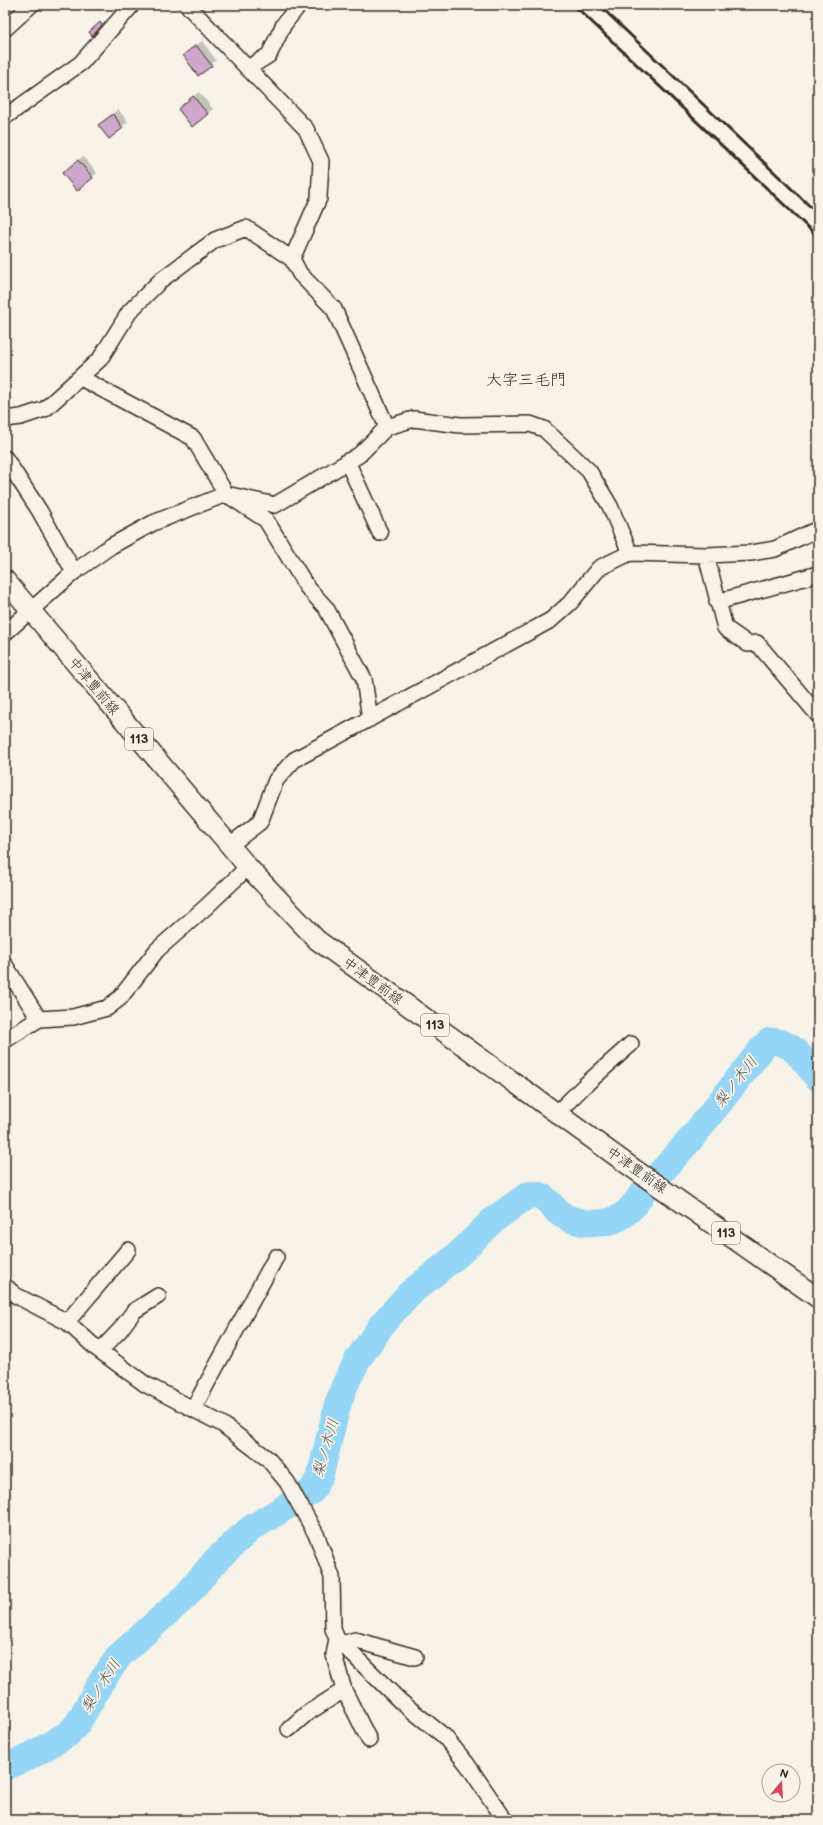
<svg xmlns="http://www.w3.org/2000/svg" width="823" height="1825" font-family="'Balsamiq Sans','Klee One',sans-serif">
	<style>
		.shadow { fill: #0003 }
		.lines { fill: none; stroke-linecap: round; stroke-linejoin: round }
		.river { stroke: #95d5f6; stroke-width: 27 }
		.building { fill: #cfa6cc; stroke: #3b2a1e }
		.minor-casing { stroke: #3b2a1e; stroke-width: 18 }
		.major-casing { stroke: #3b2a1e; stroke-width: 22 }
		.minor { stroke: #f7f3e8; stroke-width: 15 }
		.major { stroke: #f7f3e8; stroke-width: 19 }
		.rail { stroke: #3b2a1e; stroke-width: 3 }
		.labels { text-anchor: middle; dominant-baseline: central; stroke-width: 3.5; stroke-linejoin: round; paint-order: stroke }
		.shield { fill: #f7f3e8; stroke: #73665b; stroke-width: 1 }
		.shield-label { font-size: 13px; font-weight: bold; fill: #3b2a1e }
		.street-label { font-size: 14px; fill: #3b2a1e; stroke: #f7f3e8 }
		.water-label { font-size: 15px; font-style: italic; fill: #525554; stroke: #f7f3e8 }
		.quarter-label { font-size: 16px; fill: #3b2a1e; stroke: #f7f3e8 }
	</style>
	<rect width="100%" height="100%" fill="#f7f3e8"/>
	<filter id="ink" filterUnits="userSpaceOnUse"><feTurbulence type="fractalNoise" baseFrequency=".025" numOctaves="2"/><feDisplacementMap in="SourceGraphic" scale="8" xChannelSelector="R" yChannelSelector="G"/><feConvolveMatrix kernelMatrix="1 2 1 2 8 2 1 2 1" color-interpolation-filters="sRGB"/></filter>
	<g filter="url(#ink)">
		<!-- shadow -->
		<path class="shadow" d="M202,41l14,19 -5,5 -21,-15z
			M199,92l14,17 -6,5 -23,-10z
			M118,109l10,13 -19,15 -9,-12z
			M83,156l14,17 -5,5 -23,-10z"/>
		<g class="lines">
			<!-- river -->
			<path class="river" d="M661,1172l29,-32 74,-94 6,-5c24,0 34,21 48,37
				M5,1767l22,-9 41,-24 10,-11 23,-41 19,-27 65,-58 31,-37 34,-31 62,-38 8,-15 17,-69 7,-20 14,-28 25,-36 26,-29 51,-41 32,-32 36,-26c16,-3 20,8 30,17 17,14 50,15 67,2 6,-5 12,-13 16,-19"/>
		</g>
		<!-- building -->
		<path class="building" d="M100,22l2,3 -10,11 -3,-4z
			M196,45l16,21 -14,10 -15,-21z
			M193,96l15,18 -16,13 -14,-18z
			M113,114l10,14 -14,11 -11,-14z
			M78,160l15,18 -16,13 -15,-18z"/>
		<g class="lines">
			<defs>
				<path id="minor" d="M187,5l119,124 15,32 -2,37 -27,61
					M5,29l26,-24
					M248,68l21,-13 15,-31 15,-19
					M5,117l76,-54 51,-58
					M81,378l112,60 33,56 40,26 41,67 19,21 38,71 6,40
					M5,419l16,-2 24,-8 55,-50 30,-48 31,-31 54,-40 31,-12 46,31 8,15 34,35 53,118
					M5,458l34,52 35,62
					M347,461l33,72
					M706,555l19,73 23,16 9,-1 61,72
					M717,602l101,-28
					M5,633l69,-61 37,-26 42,-23 73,-29 49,11 84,-50 28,-28 27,-8 46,6 70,-1 14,5 45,42 21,35 20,47
					M230,845l30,-23 16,-42 18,-20 257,-140 19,-17 29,-35 31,-15 76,2 45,-2 24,-4 43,-20
					M5,965l34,54
					M5,1040l34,-21 34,-2 34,-9 13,-10 37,-48 49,-43 42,-40
					M557,1113l27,-27 47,-42
					M5,1286l10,9 52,27 29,26 49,36 77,40 46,35 19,23 30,54 15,41 1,52 4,10 63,62 44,35 23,28 38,56
					M67,1322l61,-72
					M100,1351l20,-21 14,-19 24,-15
					M193,1409l83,-152
					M342,1644l13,-4 60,17
					M344,1690l25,50
					M289,1729l17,-15 38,-24 -10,-35 3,-16"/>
				<path id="major" d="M5,580l243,287 69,73 317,229 184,129"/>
			</defs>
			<!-- minor casing -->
			<use href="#minor" class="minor-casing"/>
			<!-- major casing -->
			<use href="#major" class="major-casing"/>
			<!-- minor -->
			<use href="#minor" class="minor"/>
			<!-- major -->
			<use href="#major" class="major"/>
			<!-- rail -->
			<path class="rail" d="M574,5l244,232
				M599,5l219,209"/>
		</g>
	</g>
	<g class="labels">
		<!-- shield labels -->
		<g class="shield">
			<rect x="125" y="728" width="28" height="22" rx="3"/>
			<rect x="421" y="1014" width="28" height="22" rx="3"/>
			<rect x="712" y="1222" width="28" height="22" rx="3"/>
		</g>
		<g class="shield-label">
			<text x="139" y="739">113</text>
			<text x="435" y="1025">113</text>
			<text x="726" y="1233">113</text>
		</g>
		<!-- street labels -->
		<g class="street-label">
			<text transform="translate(94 686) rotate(50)">中津豊前線</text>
			<text transform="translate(373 981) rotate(36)">中津豊前線</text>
			<text transform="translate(637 1170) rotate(35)">中津豊前線</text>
		</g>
		<!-- water labels -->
		<g class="water-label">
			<text transform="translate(736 1082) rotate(-52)">梨ノ木川</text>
			<text transform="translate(326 1448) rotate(-74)">梨ノ木川</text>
			<text transform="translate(101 1686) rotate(-58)">梨ノ木川</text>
		</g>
		<!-- quarter labels -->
		<g class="quarter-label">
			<text x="526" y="380">大字三毛門</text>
		</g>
	</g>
	<!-- margin -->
	<rect width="823" height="1825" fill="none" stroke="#f7f3e8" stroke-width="20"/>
	<rect x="10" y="10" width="803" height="1805" fill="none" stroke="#3b2a1e" stroke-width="1.5" filter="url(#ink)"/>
	<!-- north arrow -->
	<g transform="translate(781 1783) rotate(18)"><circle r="19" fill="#f7f3e8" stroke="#aca397"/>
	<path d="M0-3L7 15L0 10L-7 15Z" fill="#d1495b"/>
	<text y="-6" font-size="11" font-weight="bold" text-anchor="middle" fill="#3b2a1e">N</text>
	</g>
</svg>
